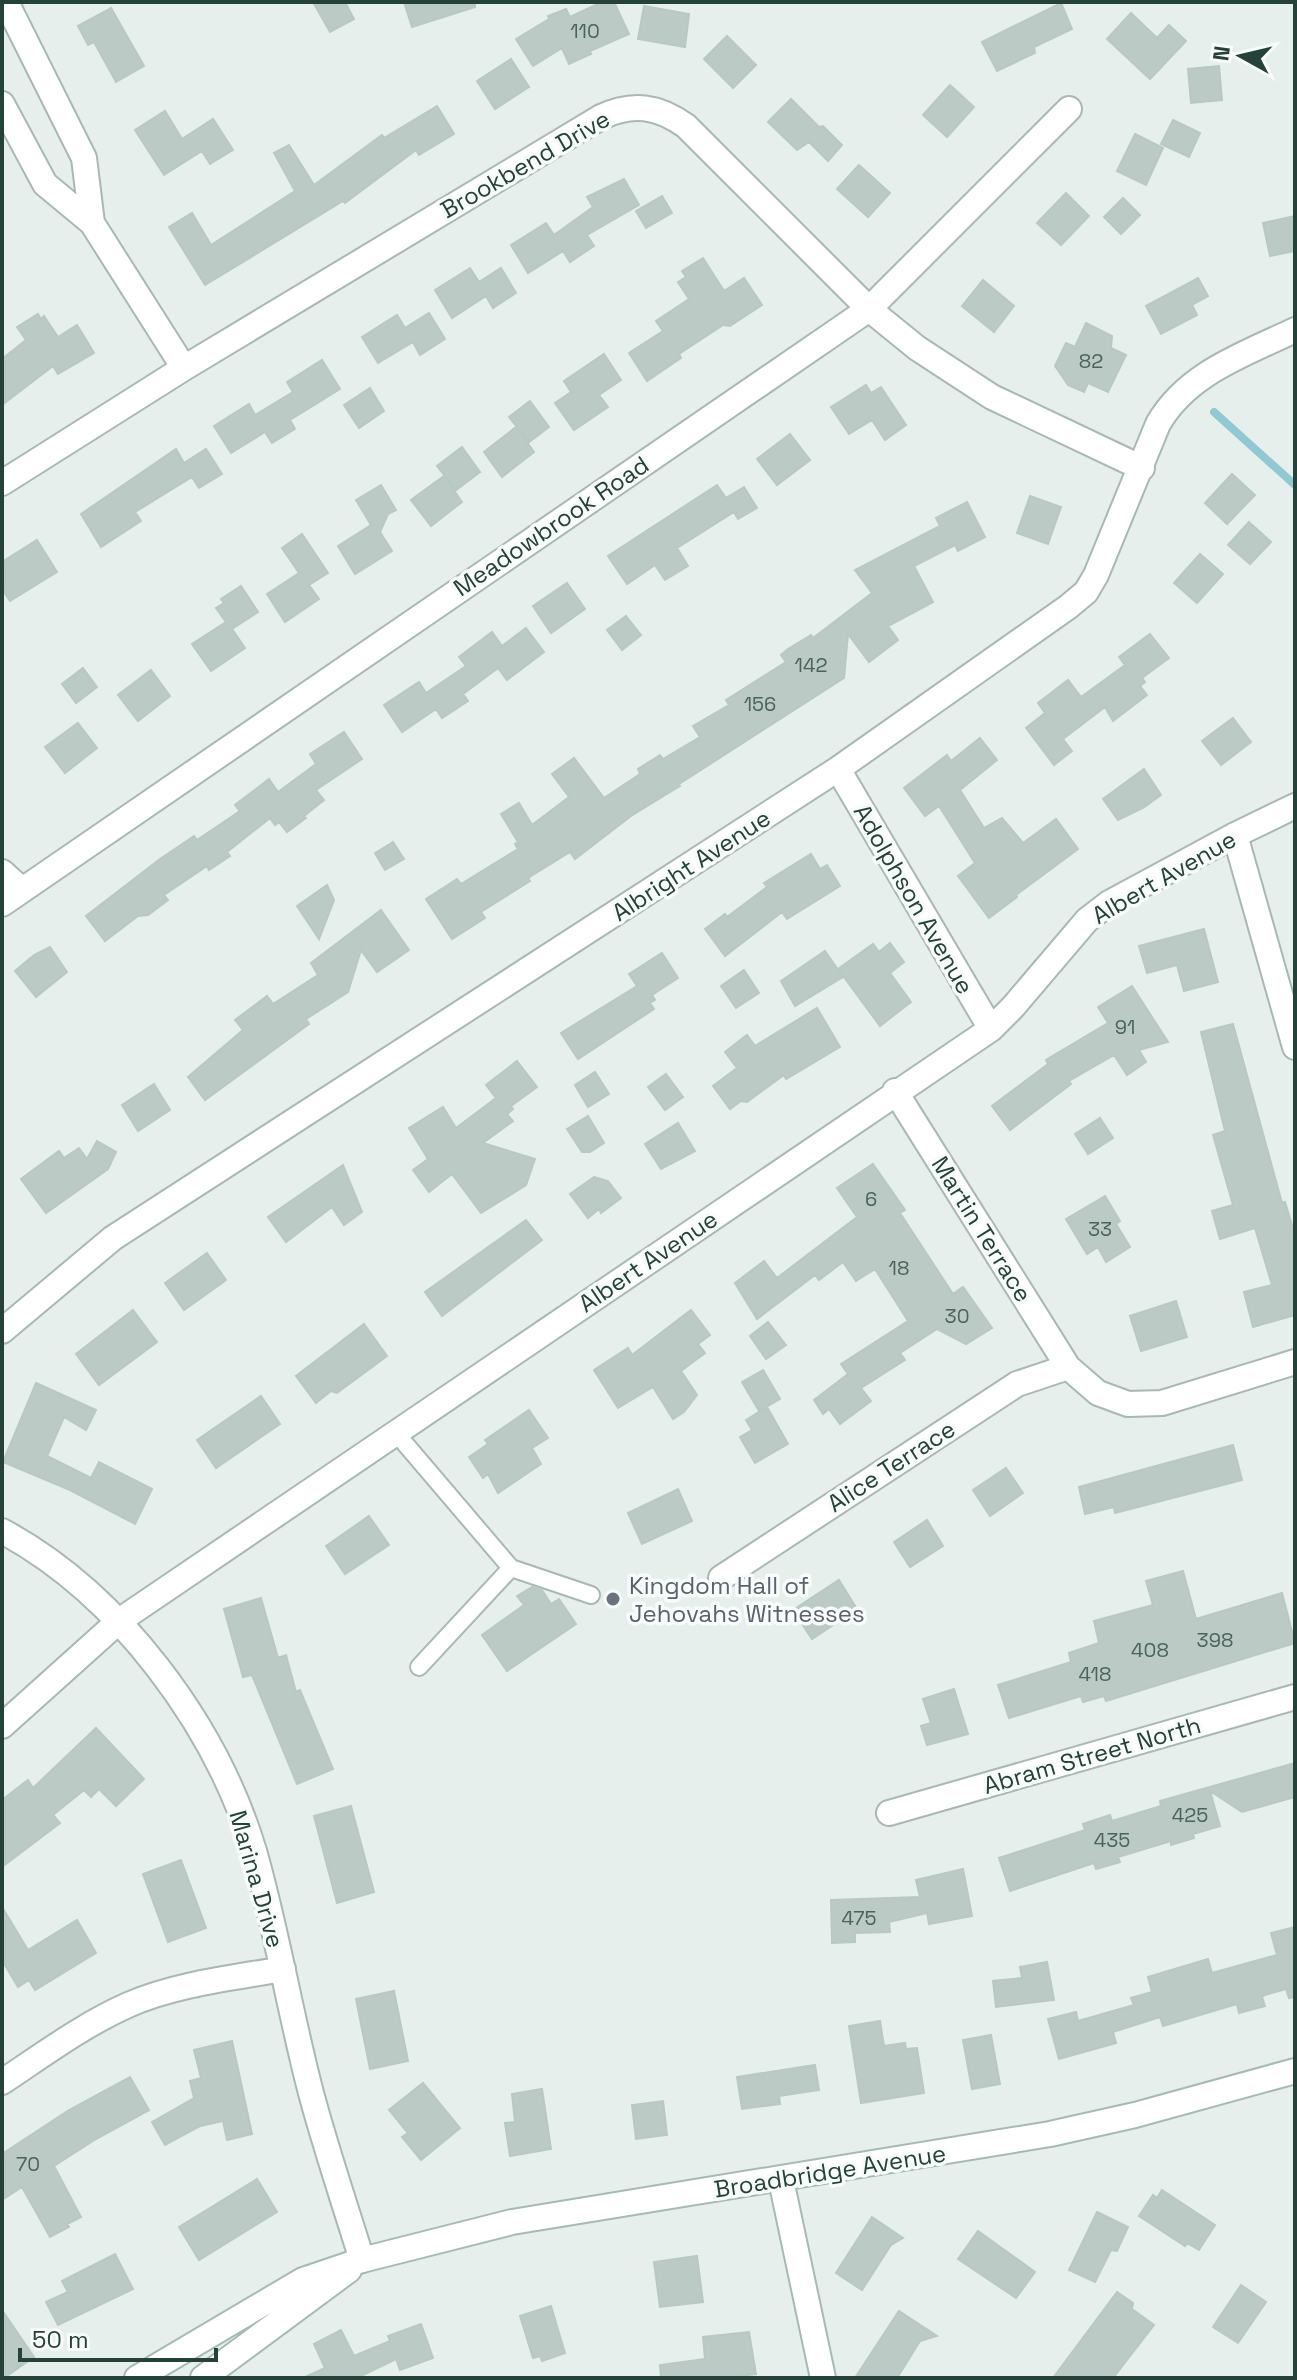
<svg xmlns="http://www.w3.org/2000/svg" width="1297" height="2380" font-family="'Space Grotesk',sans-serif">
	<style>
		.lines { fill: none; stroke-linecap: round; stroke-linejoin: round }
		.stream { stroke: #8ec9d4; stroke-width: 8 }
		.building { fill: #bbcac4; stroke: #b8c9c2; stroke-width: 2 }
		.lane-casing { stroke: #a8b8b2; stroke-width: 20 }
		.street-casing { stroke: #a8b8b2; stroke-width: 28 }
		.secondary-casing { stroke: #a4bbb3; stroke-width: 28 }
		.lane { stroke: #fff; stroke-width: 16 }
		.street { stroke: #fff; stroke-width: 24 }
		.secondary { stroke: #fff; stroke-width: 24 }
		.worship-dot { fill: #6b7280; stroke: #f7fbf9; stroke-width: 3 }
		.labels { text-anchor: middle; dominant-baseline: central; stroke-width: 7; stroke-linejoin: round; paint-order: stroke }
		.number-label { font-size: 20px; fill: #4a645c }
		.street-label { font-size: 24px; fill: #24423a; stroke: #f7fbf9 }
		.worship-label { font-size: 24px; fill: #5b616d; stroke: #f7fbf9; text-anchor: start }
	</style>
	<rect width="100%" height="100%" fill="#e6efeb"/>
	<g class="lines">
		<!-- stream -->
		<path class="stream" d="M1214,412l81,73"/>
	</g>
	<!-- building -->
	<path class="building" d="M313,2h32l9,17 -24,13z
		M404,2h71v5l-63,20z
		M602,2h12l15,32 -39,17 1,3 -22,10 -7,-16 -29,18 -17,-27 33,-20 -1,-3 18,-7 4,8z
		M1061,3l11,26 -38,18 1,6 -38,18 -15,-29z
		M644,6l45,8 -4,33 -47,-8z
		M111,8l33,58 -28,16 -22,-40 -6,3 -10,-19z
		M1131,13l26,25 12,-13 17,16 -36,38 -43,-40z
		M727,36l29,29 -23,23 -29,-29z
		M511,59l18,28 -34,22 -18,-28z
		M1219,66l3,34 -31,3 -3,-34z
		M950,85l24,22 -27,30 -24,-22z
		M791,99l28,28 4,-1 19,19 -14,16 -19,-19 -12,8 -29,-28z
		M437,106l17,28 -35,21 -3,-5 -71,53 -2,-2 -138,84 -36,-58 23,-14 19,32 84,-54 -21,-38 15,-8 25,40 68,-50 2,3z
		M165,111l17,28 31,-20 20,31 -23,14 -8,-13 -38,24 -29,-45z
		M1173,120l27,13 -11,24 -28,-13z
		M1135,134l28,14 -17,37 -29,-14z
		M859,165l31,28 -22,24 -31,-28z
		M624,179l15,26 -52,30 7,11 -24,16 -7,-11 -35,22 -17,-28 35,-22 8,12 39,-28 -6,-10z
		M1066,193l23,23 -28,29 -24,-22z
		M662,196l10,17 -26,15 -10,-17z
		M1123,198l17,17 -19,19 -17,-17z
		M1295,216v35l-25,5 -7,-33z
		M703,258l21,33 20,-13 18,27 -32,21 -7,-1 -44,29 2,4 -34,23 -18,-28 34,-22 -7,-10 33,-22 -11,-17 8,-5 -4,-6z
		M470,268l9,14 22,-14 15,25 -23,15 -7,-12 -34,22 -17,-28z
		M1198,278l10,18 -16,9 5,10 -36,19 -15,-28z
		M983,280l31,26 -20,26 -32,-26z
		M429,313l16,26 -25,16 -7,-13 -35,21 -16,-26 35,-22 8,13z
		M38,314l3,5 3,-3 14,21 19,-12 17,28 -36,21 -5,-8 -51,39v-46l24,-19 -9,-13z
		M1086,323l26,13 -1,12 15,7 -18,37 -20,-9 -4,9 -16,-7 -13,-19 11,-23 9,4z
		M604,354l17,26 -22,15 9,12 -34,23 -19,-27 16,-11 -7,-11z
		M322,360l18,29 -50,31 5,9 -23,14 -7,-11 -34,21 -17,-27 35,-22 6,11 38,-23 -6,-10z
		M866,385l5,8 10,-6 25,38 -21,15 -13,-20 -23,14 -18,-27z
		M370,388l14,23 -25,17 -15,-23z
		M530,401l19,26 -20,15 -20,-25z
		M516,427l18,25 -32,25 -18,-25z
		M790,434l20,26 -33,25 -20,-26z
		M462,447l18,25 -24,18 -19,-24z
		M176,449l8,14 22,-14 16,25 -23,14 -7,-11 -57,35 6,9 -40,26 -20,-33z
		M1232,474l23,21 -28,29 -22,-21z
		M444,476l18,26 -31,24 -20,-26z
		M381,485l15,25 -8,4 -8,18 12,19 -37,23 -17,-28 33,-21 -15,-25z
		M717,485l9,13 18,-11 13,21 -19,11 -4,-7 -57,36 11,18 -23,14 -10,-15 -28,19 -19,-28z
		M1030,496l31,11 -13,37 -31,-11z
		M967,502l18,35 -27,14 -3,-6 -41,21 19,36 -45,24 10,14 -29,22 -21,-28 -4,44 -165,106 1,2 -49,30 -56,43 -5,-7 -42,26 2,3 -49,31 4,6 -33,21 -26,-40 31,-20 4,5 57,-35 -3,-5 3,-2 -17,-28 18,-11 13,22 37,-28 -17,-23 22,-16 30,40 36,-24 -2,-5 22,-14 3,4 37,-22 -7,-11 36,-21 -3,-5 60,-38 -5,-7 7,-6 23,-14 2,3 59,-45 -17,-23 85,-44 -4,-8z
		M1249,522l22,20 -21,22 -22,-19z
		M302,534l26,39 -19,12 10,14 -34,23 -18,-28 32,-21 -17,-25z
		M37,540l20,32 -47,29 -8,-12v-27z
		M1200,554l23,20 -26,29 -23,-20z
		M567,583l18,26 -34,24 -18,-27z
		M241,586l17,26 -26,17 13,19 -34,23 -19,-27 34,-22 -10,-14 8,-5 -3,-4z
		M626,616l15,19 -19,15 -15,-20z
		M526,628l18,24 -37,28 -9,-12 -35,26 5,7 -26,17 -6,-9 -34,23 -18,-27 35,-23 7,11 40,-27 -7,-9 33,-25 10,14z
		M1150,634l19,24 -27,20 3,4 -5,4 7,9 -34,26 -8,-14 -42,32 9,12 -18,14 -28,-37 19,-15 -7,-10 30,-23 13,17 44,-32 -6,-8z
		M83,668l14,19 -21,16 -14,-19z
		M151,670l19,26 -32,25 -20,-26z
		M1233,718l18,24 -30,23 -19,-24z
		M78,723l19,25 -32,25 -20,-26z
		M344,732l18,27 -46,31 8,10 -20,16 2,2 -19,14 -8,-10 -4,3 -5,-7 -43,34 3,4 -21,14 -2,-4 -43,29 4,5 -20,15 -10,1 -33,25 -19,-25 74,-57 34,-23 3,4 43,-29 -5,-6 34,-26 9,13 38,-28 -6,-10z
		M980,738l17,22 -37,30 24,38 18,-10 21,25 33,-24 22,30 -62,46 1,2 -28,21 -31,-42 17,-13 -36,-57 -14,10 -21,-28 43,-33 4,6z
		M1144,769l17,26 -18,13 -25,12 -15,-21z
		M393,842l11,17 -19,11 -10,-17z
		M811,854l9,15 7,-4 13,21 -53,33 -5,-7 -57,44 -20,-27 20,-15 2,3 40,-30 -3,-4z
		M327,885l7,15 -15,39 -22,-33z
		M381,910l28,40 -32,22 -16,-22 -13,42 -42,27 3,5 -104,76 -17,-23 55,-47 -8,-10 32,-24 6,8 45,-29 -7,-12z
		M1204,929l14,53 -34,9 -7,-26 -30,8 -8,-27z
		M890,943l14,19 -14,11 21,29 -31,24 -42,-57 35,-25 6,8z
		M50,947l17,25 -31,25 -21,-26 19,-16z
		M825,951l18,26 -48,29 -14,-25z
		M662,953l16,25 -26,17 3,5 -5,3 4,6 -76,50 -17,-26 76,-47 -8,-12z
		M744,970l15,23 -23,15 -15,-22z
		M1132,986l36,56 -29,8 7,12 -19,13 -13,-20 -45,26 2,3 -61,46 -18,-24 56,-42 -2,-4 62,-37 -10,-16z
		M817,1008l23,39 -54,32 -2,-4 -37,27 -6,-1 -11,8 -17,-23 24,-18 -12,-16 22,-17 8,11z
		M1233,1024l49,179 3,-1 10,33v80l-42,12 -9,-35 28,-7 -17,-57 -35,11 -8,-28 21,-6 -20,-70 12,-4 -24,-99z
		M517,1061l20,26 -26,19 2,3 -6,5 6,7 -30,22 52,16 -9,26 -45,28 -29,-39 -23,18 -16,-22 15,-11 -19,-31 34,-21 13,21 40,-30 -10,-13z
		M595,1072l14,22 -21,13 -13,-22z
		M666,1074l17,23 -18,13 -17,-23z
		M154,1084l16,26 -32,21 -16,-26z
		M588,1116l16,27 -14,9h-8l-15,-23z
		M1100,1118l13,20 -25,16 -13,-20z
		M678,1123l17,28 -34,18 -16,-25z
		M97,1141l19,11 -8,17 -62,44 -25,-34 38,-28 5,7 15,-10 8,11z
		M873,1164l32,46 -5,3 53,81 10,-7 29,41 -26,16 -29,-15 -37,24 5,7 -44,28 10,13 -31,23 -11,-15 -6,5 -9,-14 34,-26 -7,-10 67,-43 -33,-52 -19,12 -13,-19 -24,18 -4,-5 -58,44 -22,-36 29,-22 13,17 80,-61 -20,-29z
		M343,1165l19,47 -18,13 -12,-18 -46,35 -18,-25z
		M594,1177l14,4 13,17 -20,15 -2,-4 -11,9 -18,-24z
		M1105,1196l15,25 -4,3 14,23 -24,15 -8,-15 -11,7 -21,-35z
		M526,1220l16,20 -100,76 -17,-24z
		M207,1253l19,27 -42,30 -19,-27z
		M1176,1301l11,36 -46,14 -11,-35z
		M133,1310l24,32 -58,43 -23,-31z
		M691,1310l19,25 -12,9 7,9 -24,18 16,24 -13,17 -11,7 -20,-32 -35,21 -24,-38 34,-22 4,7z
		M768,1322l18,23 -20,14 -16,-23z
		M364,1324l23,32 -50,37 -6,-2 -15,12 -20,-27z
		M763,1370l17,29 -21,12 -17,-29z
		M36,1383l60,27 -10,20 -22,-13 -17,39 44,22 8,-16 53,27 -17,35 -65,-34 -67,-28z
		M261,1396l19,28 -64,44 -19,-28z
		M767,1407l21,37 -33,19 -15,-26 12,-7 -6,-10z
		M529,1410l19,28 -16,10 9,16 -43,29 -10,-19 -5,4 -14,-21 19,-13 -3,-4z
		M1233,1445l9,35 -127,33 -1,-6 -29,7 -6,-27z
		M1006,1468l17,25 -33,23 -17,-26z
		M678,1489l14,32 -50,23 -14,-31z
		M369,1516l20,29 -44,29 -19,-28z
		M927,1520l16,26 -33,21 -16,-25z
		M1183,1571l13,48 86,-26 13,50 -189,58 -2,-5 -21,6 -2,-6 -72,22 -11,-33 73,-23 -2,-9 30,-10 -5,-22 59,-16 -7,-24z
		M839,1580l18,29 -45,30 -19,-29z
		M532,1587l10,3 9,14 8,-5 17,25 -69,47 -25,-36 42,-30 -7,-9z
		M261,1598l17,60 8,-3 10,37 4,-2 33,79 -36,15 -45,-109 -9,2 -19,-68z
		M954,1689l14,45 -41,11 -6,-19 10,-3 -8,-24z
		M96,1728l48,51 -28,27 -17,-17 -8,8 -7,-7 -31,25 7,8 -58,44v-67l26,-20 5,8z
		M1295,1763v34l-53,15 -32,-21 10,35 -27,8 1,4 -23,7v-4l-53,16 2,5 -24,7 -2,-6 -84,28 -11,-33 86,-28 -2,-6 27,-9 2,6 49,-15 -1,-5z
		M351,1806l23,86 -37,11 -23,-87z
		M181,1860l25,68 -38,14 -25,-68z
		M963,1869l9,47 -43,8 -2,-11 -38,9 1,10 -35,1v9l-23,1 -1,-43 89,-3 -4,-17z
		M2,1907l26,43 49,-30 19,33 -61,37 -6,-10 -11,7 -16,-27z
		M1295,1927v70l-6,1 -3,-9 -21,6 -3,2 3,9 -26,7 -2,-9 -74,22 -3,-9 -47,15 3,11 -57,16 -11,-40 28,-7 2,9 56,-16 -3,-7 21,-6 -4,-15 60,-18 4,14 65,-18 -6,-22z
		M1047,1962l7,38 -58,7 -3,-26 29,-3 -2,-11z
		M394,1991l14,70 -38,8 -14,-70z
		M880,2021l4,25 21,-3 1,6 11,-1 7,45 -63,10 -12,-77z
		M991,2035l9,49 -28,5 -9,-49z
		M232,2041l20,93 -25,6 -4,-19 -23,5 -35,19 -13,-23 42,-24 -4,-17 11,-3 -7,-28z
		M815,2065l4,25 -40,6 1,8 -38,5 -5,-32z
		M130,2077l19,33 -53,29 -42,27 27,51 -14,7 2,3 -19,10 -28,-50 -20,13v-46l67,-44z
		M423,2083l37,45 -39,32 -19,-23 6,-4 -19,-23z
		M542,2089l9,60 -41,7 -5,-33 10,-1 -3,-28z
		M663,2101l4,34 -31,4 -4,-34z
		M257,2179l20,33 -78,48 -20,-33z
		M1162,2190l53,35 -16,25 -12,-7 -2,3 -46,-30 14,-21 4,3z
		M1097,2212l31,15 -11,24 -6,-1 -16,32 -26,-12z
		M872,2217l31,21 -12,7 -29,45 -26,-17z
		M978,2231l57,41 -19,26 -58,-39z
		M115,2254l18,35 -75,36 -12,-23 22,-10 -6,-11z
		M697,2256l6,46 -43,5 -6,-45z
		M1241,2285l25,17 -28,41 -25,-16z
		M1117,2292l16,11 -1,6 22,16 -41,53h-60z
		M551,2306l14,47 -23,8 -2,-5 -7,2 -13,-42z
		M2,2310l32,47 -30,21h-2z
		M899,2311l38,25 -17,5 -23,37h-42z
		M421,2324l12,34 -33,12 -4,-11 -33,16 2,3h-62l22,-10 -11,-24 27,-14 13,26 36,-15 -2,-5z
		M749,2332l7,42 -36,4h-59l-1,-13 45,-6 -2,-22z"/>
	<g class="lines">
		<defs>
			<path id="lane" d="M396,1433l115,135 -92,99
				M511,1568l80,27"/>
			<path id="street" d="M6,2l78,156 8,65
				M2,104l43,80 47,39 92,145
				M2,483l182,-115 417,-251c32,-15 57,-11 85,9l183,183 48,39 75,49 150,71
				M838,769l153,260
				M1235,835l60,212
				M2,872l19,17
				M2,904l867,-595 200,-200
				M895,1091l173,276 30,26 30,11 34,-1 133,-41
				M2,1331l111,-93 725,-469 230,-162 18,-15 10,-17 62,-151c29,-51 87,-70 137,-94
				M2,1531c117,63 214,194 252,320 23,80 36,162 57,242 15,56 34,112 51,167
				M721,1578l296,-194 51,-17
				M2,1726l117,-105 872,-592 22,-22 74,-87 22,-17 126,-68 60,-29
				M889,1813l406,-116
				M2,2082c41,-27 81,-57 126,-77 48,-21 104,-27 155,-36"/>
			<path id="secondary" d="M781,2180l42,198
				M137,2378l166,-98 59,-20 150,-38 538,-88 85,-19 160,-44
				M203,2378l146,-108"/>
		</defs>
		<!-- lane casing -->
		<use href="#lane" class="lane-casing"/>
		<!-- street casing -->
		<use href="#street" class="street-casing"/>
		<!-- secondary casing -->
		<use href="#secondary" class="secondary-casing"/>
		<!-- lane -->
		<use href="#lane" class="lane"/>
		<!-- street -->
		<use href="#street" class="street"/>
		<!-- secondary -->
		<use href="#secondary" class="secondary"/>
	</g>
	<!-- markers -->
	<circle class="worship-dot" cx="613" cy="1599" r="8"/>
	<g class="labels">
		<!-- number labels -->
		<g class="number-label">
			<text x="585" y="31">110</text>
			<text x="1091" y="361">82</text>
			<text x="811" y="665">142</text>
			<text x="760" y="704">156</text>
			<text x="1125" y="1027">91</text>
			<text x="871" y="1199">6</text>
			<text x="1100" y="1229">33</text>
			<text x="899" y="1268">18</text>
			<text x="957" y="1316">30</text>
			<text x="1215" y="1640">398</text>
			<text x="1150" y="1650">408</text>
			<text x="1095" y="1674">418</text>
			<text x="1190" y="1815">425</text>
			<text x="1112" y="1840">435</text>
			<text x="859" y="1918">475</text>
			<text x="28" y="2164">70</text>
		</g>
		<!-- street labels -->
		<g class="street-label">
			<text transform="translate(525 164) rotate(-30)">Brookbend Drive</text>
			<text transform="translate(551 526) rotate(-34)">Meadowbrook Road</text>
			<text transform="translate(691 865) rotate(-33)">Albright Avenue</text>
			<text transform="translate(1164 877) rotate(-30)">Albert Avenue</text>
			<text transform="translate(914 899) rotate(60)">Adolphson Avenue</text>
			<text transform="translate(982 1229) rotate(58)">Martin Terrace</text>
			<text transform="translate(648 1261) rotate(-34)">Albert Avenue</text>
			<text transform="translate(891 1466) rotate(-33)">Alice Terrace</text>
			<text transform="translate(1092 1755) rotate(-16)">Abram Street North</text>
			<text transform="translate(257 1879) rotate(74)">Marina Drive</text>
			<text transform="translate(830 2171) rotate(-9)">Broadbridge Avenue</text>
		</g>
		<!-- worship labels -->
		<g class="worship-label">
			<text x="629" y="1585">Kingdom Hall of<tspan x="629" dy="28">Jehovahs Witnesses</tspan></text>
		</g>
	</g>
	<!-- border -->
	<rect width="1297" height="2380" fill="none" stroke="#24423a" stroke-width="8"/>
	<!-- north arrow -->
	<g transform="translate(1241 56) rotate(278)" stroke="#f7fbf9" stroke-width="6" paint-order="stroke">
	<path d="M0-6L14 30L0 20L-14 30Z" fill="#24423a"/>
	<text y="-12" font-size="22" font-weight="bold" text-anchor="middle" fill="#24423a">N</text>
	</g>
	<!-- scale -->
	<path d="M20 2348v12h196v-12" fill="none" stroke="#24423a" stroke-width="4"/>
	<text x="32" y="2348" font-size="24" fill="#24423a" stroke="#f7fbf9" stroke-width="6" paint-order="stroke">50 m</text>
</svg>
